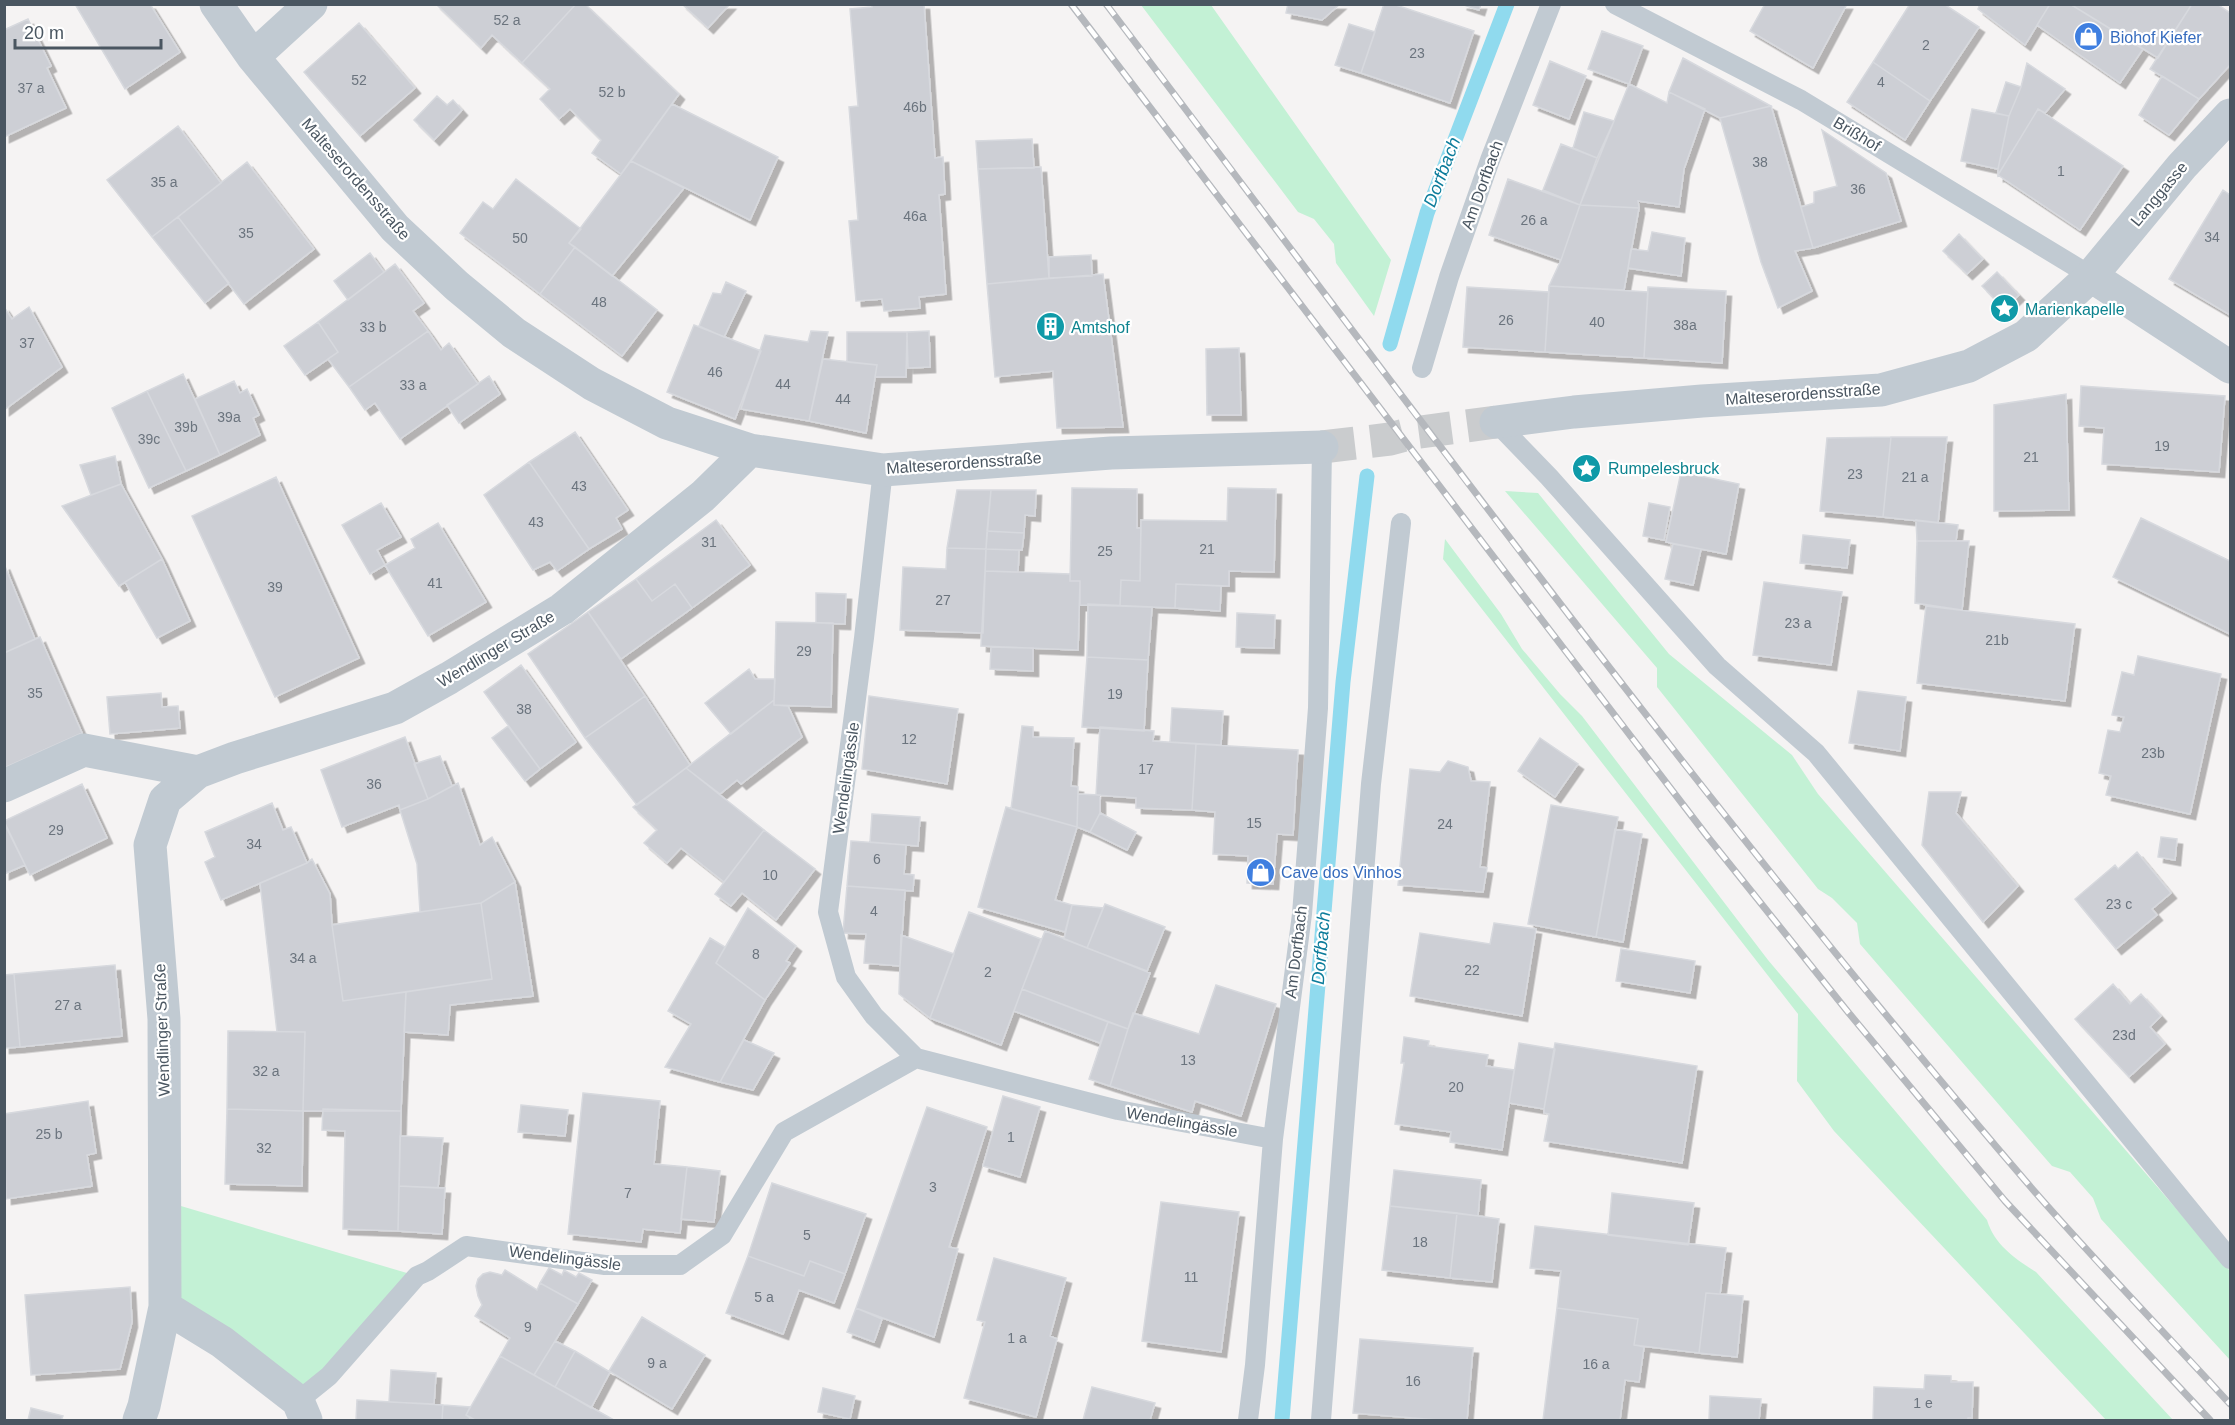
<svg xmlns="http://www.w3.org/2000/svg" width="2235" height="1425" font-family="Helvetica,sans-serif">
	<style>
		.green { fill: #c3f1d5 }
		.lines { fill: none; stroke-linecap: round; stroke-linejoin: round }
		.stream { stroke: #90daee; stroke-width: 15 }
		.building { fill: #cdcfd5; stroke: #d7d9de; stroke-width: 1.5; filter: url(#shadow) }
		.street-tunnel { stroke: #caccce; stroke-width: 33; stroke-dasharray: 33 16; stroke-linecap: butt }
		.lane { stroke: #c1cad2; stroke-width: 20 }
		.street { stroke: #c1cad2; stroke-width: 33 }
		.rail-casing { stroke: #b5b8bd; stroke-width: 7 }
		.rail { stroke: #fff; stroke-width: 4.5; stroke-dasharray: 14; stroke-linecap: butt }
		.labels { text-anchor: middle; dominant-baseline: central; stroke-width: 4.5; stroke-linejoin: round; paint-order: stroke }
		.number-label { font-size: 14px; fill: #6b747e }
		.shop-label { font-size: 16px; fill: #366cbe; stroke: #fff; text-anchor: start }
		.street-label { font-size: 16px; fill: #4a5661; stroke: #fff }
		.culture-label { font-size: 16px; fill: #0d838f; stroke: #fff; text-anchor: start }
		.water-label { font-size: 18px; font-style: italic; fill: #0c7c9b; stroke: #fff }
	</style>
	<defs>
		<filter id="shadow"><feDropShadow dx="5.5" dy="5.5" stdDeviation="0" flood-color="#0004"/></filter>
	</defs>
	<rect width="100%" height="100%" fill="#f5f3f3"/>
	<!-- green -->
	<path class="green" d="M1141,5h70l180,255 -17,56 -38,-53 -2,-19 -20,-25 -16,-7z
		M1505,491l33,2 131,161 123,101 26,39 412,477v89l-129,-141 -8,-21 -23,-26 -18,-6 -192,-222 -3,-21 -25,-25 -14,-9 -161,-202v-19z
		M1445,539l56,75 21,35 38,45 22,22 186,244 219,260c7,24 28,39 49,52l137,148h-67l-272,-289 -37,-50 1,-67 -355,-455z
		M164,1201l253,75 -119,125 -133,-94z"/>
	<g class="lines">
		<!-- stream -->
		<path class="stream" d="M1390,344l37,-131 80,-209
			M1282,1420l61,-738 24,-206"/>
	</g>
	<!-- building -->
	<path class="building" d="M75,4h75l30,48 -55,37z
		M436,4h140l-54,59 -30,-28 -11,13z
		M576,4h9l94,90 -58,80 -29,-21 9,-13 -31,-31 -11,10 -19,-20 10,-10 -28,-26z
		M682,4h48l-22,24z
		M872,4h52l11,154 8,-1 2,37 -6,1 7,99 -27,3 1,11 -36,3 -2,-12 -26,2 -7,-80 9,-1 -9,-113 9,-1 -8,-97 22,-2z
		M1288,4h52l-18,16 -36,-7z
		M1384,4h9l81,27 -24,72 -89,-30z
		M1461,4h20l-2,6z
		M1765,4h82l-34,64 -63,-37z
		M1910,4h34l35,23 -49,74 -57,-39z
		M1980,4h70l-25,41 -47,-36z
		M2050,4h20l73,45 -23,34 -83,-58z
		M2070,4h122l-34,54z
		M2192,4h25l13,9v52l-31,34 -49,-30z
		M28,19l23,47 -4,2 19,40 -62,29v-110l2,2z
		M359,23l56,65 -55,48 -56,-64z
		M1349,24l26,8 -14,41 -26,-8z
		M1602,31l41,15 -14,38 -41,-15z
		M1683,58l88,48 -51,12 -51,-26z
		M1550,61l36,15 -17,43 -36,-14z
		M1873,62l57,39 -25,39 -58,-38z
		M2027,63l38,26 -20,24 -7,-4 -40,66v-6l11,-53 12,-29z
		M2162,76l37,23 -30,36 -30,-20z
		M2006,82l15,5 -12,29 -13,-3z
		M1629,84l38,19 2,-11 36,17 -21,60 -5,38 -41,-6 1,7 -59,-3z
		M437,96l10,9 6,-5 9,10 -28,30 -20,-20z
		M672,104l106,53 -28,63 -119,-59z
		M1771,106l42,142 -18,3 17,40 -34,17 -17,-46 -41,-144z
		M1972,109l37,7 -11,53 -37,-8z
		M2038,109l85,57 -43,64 -82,-55z
		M1584,112l30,9 -17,37 -24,-10z
		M178,126l43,57 -69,54 -45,-57z
		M1822,130l64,43 15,48 -88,27 -12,-41 13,-4v-11l23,-6z
		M1032,139l2,29 -56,1 -2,-28z
		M1561,144l36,14 -17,47 -37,-15z
		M631,161l53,27 -72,88 -43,-33z
		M247,162l67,87 -70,55 -66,-87z
		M1041,167l8,111 -62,6 -9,-115z
		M516,179l65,50 -12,14 6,4 -35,47 -80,-61 23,-31 10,7z
		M1508,179l72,26 -19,55 -72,-25z
		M2223,190l7,5v120l-61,-36z
		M1580,205l59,3 -15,82 -75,-4 12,-26z
		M178,217l51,66 -24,20 -53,-66z
		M1652,232l33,6 -4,38 -53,-8 3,-19 17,2z
		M1959,234l24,25 -16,15 -24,-23z
		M575,247l82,63 -35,46 -82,-62z
		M370,253l14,19 -36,28 -14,-19z
		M1091,255l1,21 -43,2v-21z
		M395,264l29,39 -11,8 15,20 -79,56 -21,-28 10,-7 -20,-30z
		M1997,272l22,23 -15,14 -22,-23z
		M1103,274l20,153 -66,1 -4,-57 -58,6 -8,-93z
		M726,282l20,9 -22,46 -25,-11 14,-33 8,1z
		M1549,286l99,6 -4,66 -99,-6z
		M1467,287l82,5 -4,60 -82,-5z
		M1648,287l78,4 -4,72 -78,-5z
		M4,307l8,12 17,-12 33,60 -58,43z
		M318,322l20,30 -33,23 -21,-29z
		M694,325l67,26 -26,68 -68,-27z
		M428,331l13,19 8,-7 29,41 -78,55 -25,-36 -10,7 -16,-23z
		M811,331l17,1 -19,89 -68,-12 24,-74 43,7z
		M929,331l1,36 -22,1 -1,-36z
		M847,332h60l-1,45h-31l2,-12 -30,-3z
		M1239,348l2,67h-34l-1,-66z
		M823,359l54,6 -11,68 -57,-12z
		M183,374l37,81 -34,16 -39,-80z
		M489,376l11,18 -41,29 -12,-18z
		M234,381l6,12 7,-4 12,26 -6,3 7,17 -40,20 -25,-56z
		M2081,386l144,10 -6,76 -117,-8 2,-36 -25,-2z
		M147,391l39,80 -37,17 -37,-80z
		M2066,394l3,116 -75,1v-106z
		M575,432l53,78 -12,8 6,11 -33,20 -60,-87z
		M1891,437l-8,80 -63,-6 7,-73z
		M1891,437h56l-9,86 -55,-6z
		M115,456l6,28 -30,11 -11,-30z
		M529,462l60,87 -32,22 -7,-9 -17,8 -49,-75z
		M1681,472l58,12 -13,70 -60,-12z
		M276,477l83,181 -84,39 -83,-181z
		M121,484l41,75 -43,27 -57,-80z
		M1072,488l65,1v39h4l-1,53 -19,-1 -1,26 -40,-1v-24h-10z
		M1228,488l48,1 -2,83 -45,-1v15l-53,-2 -1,24 -55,-2 1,-26 19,1 1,-61 86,1z
		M957,490h34l-5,59 -39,-1z
		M991,490h45l-1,26 -10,-1 -1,18 -37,-2z
		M381,503l20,34 -24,13 8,15 -15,9 -28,-49z
		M1649,503l21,4 -6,33 -21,-4z
		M2141,518l89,43v73l-117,-57z
		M716,520l34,45 -58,43 -17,-24 -23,17 -16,-22z
		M1916,520l42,5 -2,16h-39z
		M438,523l48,79 -58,34 -43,-71 30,-17 -4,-9z
		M987,531l37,2 -2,17 -36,-1z
		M1803,535l47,5 -3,28 -47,-5z
		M1917,541h52l-7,69 -47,-7z
		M1673,544l28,5 -8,36 -28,-6z
		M947,548l39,1 -3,84 -83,-3 3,-63 43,2z
		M986,549l33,1 -1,22 -33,-1z
		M162,559l28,62 -33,17 -32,-56z
		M4,564l31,75 -31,14z
		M985,571l85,3v7h10l-2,69 -97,-4z
		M636,579l16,22 23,-17 17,24 -71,51 -33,-47z
		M1764,582l78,10 -11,73 -78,-10z
		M1176,584l45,2 -1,25 -45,-3z
		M816,593l30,1 -1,30 -29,-1z
		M1088,604l64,3 -4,53 -61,-3z
		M1926,606l149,18 -10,77 -148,-18z
		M588,612l57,84 -60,42 -57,-84z
		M1237,613l38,2 -1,33 -38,-1z
		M776,622l57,1 -2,84 -57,-2z
		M40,637l42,96 -78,35v-115z
		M991,647l42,1v23l-43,-2z
		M2138,656l83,18 -31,140 -84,-19 5,-19 -12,-3 9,-43 12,2 4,-15 -12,-2 10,-43 12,3z
		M1087,657l61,3 -4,71 -62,-4z
		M521,665l55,77 -36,27 -56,-77z
		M749,669l6,10h20l-1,21 -43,34 -26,-31z
		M1858,691l48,6 -6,54 -51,-8z
		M161,693l1,14 16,-1 2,22 -70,6 -3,-37z
		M645,696l45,69 -53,40 -52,-67z
		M869,696l89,13 -11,75 -85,-15z
		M774,700v5l14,1 14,31 -61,47 -4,-4 -17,14 -34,-26z
		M1172,708l51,3 -2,34 -51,-3z
		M508,726l32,43 -15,12 -33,-43z
		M1022,726l11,1v10l41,1 -3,48 7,1 -1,40 -66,-18z
		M1100,727l54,4 -1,10 43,3 -4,66 -56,-2v-10l-40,-3z
		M405,737l23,62 -28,11 -1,-5 -57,22 -21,-57z
		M1540,738l38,26 -23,33 -37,-26z
		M1196,744l102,6 -5,85 -16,-1 -4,50 -26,-1 1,-27 -35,-2 2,-42 -23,-2z
		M440,756l12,30 -24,13 -14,-35z
		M1448,761l20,6 3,14 19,1 -10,85 7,1 -4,24 -85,-7 12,-116 30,3z
		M686,768l78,62 -40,52 -43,-34 -14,15 -23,-20 13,-13 -24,-23z
		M458,783l22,62 12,-8 23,45 -34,21 -61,9 -3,-48 -17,-54 28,-11z
		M82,784l25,54 -77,37 -26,-54z
		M1929,792h32l-5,21 62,73 -35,36 -61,-77z
		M1078,794l22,1v18l-10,19 -13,-5z
		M272,803l11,27 8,-3 16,36 -86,37 -16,-38 10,-5 -10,-25z
		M1551,805l67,12 -22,120 -68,-13z
		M1006,807l71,20 -22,73 17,5 -7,27 -87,-25z
		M1100,813l36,19 -9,18 -37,-18z
		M872,814l48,3 -2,29 -48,-4z
		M4,823l21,42 -21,9z
		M1615,829l27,5 -19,108 -27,-5z
		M764,830l51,39 -39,51 -34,-27 -11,13 -16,-12z
		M2161,837l16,2 -2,21 -17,-3z
		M851,841l55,4 -2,29 10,1 -1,16 -66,-5z
		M2137,852l34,41 -19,16 5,6 -41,34 -41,-50 40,-34 3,4z
		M312,859l18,35 2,31 11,76 63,-9 -5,119h-98l2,-79h-28l-17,-149 47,-20z
		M515,882l18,114 -83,9 -2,30 -44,-3 2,-40 86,-13 -11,-76z
		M847,886l58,4 -5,76 -36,-3 2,-29 -23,-1z
		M481,903l11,76 -149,22 -11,-76z
		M1105,904l60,23 -18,44 -60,-23z
		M1072,905l31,3 -16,40 -23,-9z
		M748,908l48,38 -10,15 4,2 -25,37 -49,-37z
		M969,912l72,27 -40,106 -71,-27z
		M1494,923l42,6 -14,87 -112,-20 10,-63 70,11z
		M1045,931l105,42 -22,56 -106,-40z
		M901,935l53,19 -24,64 -31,-24z
		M710,938l15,9 -9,16 49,37 -45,82 -55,-15 26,-43 -23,-13z
		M1621,949l74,12 -5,32 -74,-12z
		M115,965l7,71 -102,11 -6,-73z
		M14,974l6,73 -16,1v-73z
		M2113,984l17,20 11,-10 20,22 -11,11 15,17 -36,33 -54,-58z
		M1216,985l60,19 -35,112 -46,-15 -3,11 -82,-26 23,-73 66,21z
		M1022,989l86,33 -8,21 -86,-32z
		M1108,1022l20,7 -18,57 -21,-7z
		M228,1031l77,1 -2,79 -76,-2z
		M1404,1037l25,4 -1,5 60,9 -2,11 28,4 -12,80 -52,-8 1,-10 -56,-8 9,-61h-3z
		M744,1040l30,13 -21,37 -33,-8z
		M1519,1043l36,6 -11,60 -35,-6z
		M1555,1043l142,23 -15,97 -138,-22 5,-27 -5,-1v-4z
		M583,1093l77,8 -6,63 33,3 -7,66 -37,-4 -2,13 -73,-8z
		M1003,1096l37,11 -20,70 -37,-11z
		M88,1101l8,52 -9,2 5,31 -86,13 -2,-85z
		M521,1105l47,5 -3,26 -47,-4z
		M927,1107l60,20 -38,120 9,2 -24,88 -78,-29z
		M227,1109l76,2 -1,75 -77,-2z
		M323,1109l78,2 -3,120 -55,-2 2,-98 -23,-1z
		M400,1136l43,2 -5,50 -39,-2z
		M687,1167l33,4 -6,51 -33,-3z
		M1394,1170l87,10 -3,36 -88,-10z
		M772,1183l94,31 -21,60 -35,-13 -6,15 -56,-20z
		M399,1186l46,2 -3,46 -44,-3z
		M1612,1193l82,10 -6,42 -80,-10z
		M1161,1202l78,10 -18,140 -79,-11z
		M1390,1206l67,7 -7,65 -68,-8z
		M1457,1213l42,6 -7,63 -42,-4z
		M1535,1226l191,22 -6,46 -14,-1 -7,60 -65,-8 4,-26 -81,-11 4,-37 -31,-3z
		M748,1256l56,20 6,-15 35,13 -11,29 -35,-13 -16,44 -57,-21z
		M994,1258l72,20 -16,58 7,3 -21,78 -72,-19 21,-76 -8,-2z
		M549,1268l13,7 2,-5 12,7 3,-4 13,7 -14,24 -38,-21z
		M505,1270l32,20 3,-7 38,21 -44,71 -34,-19 10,-18 -35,-22 7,-11 -4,-9 -2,-10 2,-7 5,-5 7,-2 12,3z
		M130,1287l2,35 -12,47 -89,6 -6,-80z
		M1706,1293l37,3 -6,61 -38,-4z
		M856,1308l26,11 -8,23 -27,-10z
		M1557,1308l81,11 -4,26 10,2 -5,35 -14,-2 -5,40h-77z
		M642,1317l63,38 -33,54 -63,-38z
		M1360,1339l113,9 -6,72h-29l-85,-7z
		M555,1341l20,10 -20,36 -21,-12z
		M575,1351l35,21 -19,36 -36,-21z
		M500,1356l55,31 59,33h-139l-9,-5z
		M391,1370l45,3 -2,31 -45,-2z
		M1925,1375l26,1v6h22l-1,36h-4v2h-95l1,-33 50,2z
		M1092,1387l63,16 -5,17h-67z
		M823,1388l32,8 -5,23 -32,-7z
		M1710,1396l51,3 -2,21h-50z
		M357,1400l86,5 -1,15h-86z
		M443,1405l27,2 -4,8 4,3 -1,2h-27z
		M31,1408l32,8 -2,4h-33z"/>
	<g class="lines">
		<!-- street-tunnel -->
		<path class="street-tunnel" d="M1322,447l68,-8 23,-6 83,-11"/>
		<!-- lane -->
		<path class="lane" d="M1615,4l186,96 290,176
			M1422,368l27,-91 41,-117 61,-156
			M1496,422l53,55 168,189 99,87 414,506
			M883,470l-19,168 -36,274 18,65 28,39 42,42 202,52 155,29
			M298,1401l31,-25 88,-100 11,-5 38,-25 139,19h75l42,-30 62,-103 132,-74
			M1248,1420l7,-55 18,-226 29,-225 16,-206 4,-261
			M1321,1420l50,-636 30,-261"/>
		<!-- street -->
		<path class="street" d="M216,4l37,53 142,171 62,58 57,47 78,51 75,39 83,27 133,20 228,-17 211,-6
			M253,57l58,-53
			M2091,276l139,91
			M1496,422l78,-10 128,-11 179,-11 88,-24 57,-30 65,-60 91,-110 48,-51
			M4,786l80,-36 114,22
			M165,1307l57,35 76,59 8,19
			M139,1420l5,-14 21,-99 -1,-288 -14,-174 15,-45 33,-28 37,-14 160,-50 54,-30 113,-69 141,-113 47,-46"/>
		<defs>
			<path id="rail" d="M1071,4l636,832 141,176 157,189 205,219
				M1106,4c304,401 601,807 929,1188 63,72 130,141 195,212"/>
		</defs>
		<!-- rail casing -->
		<use href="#rail" class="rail-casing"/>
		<!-- rail -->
		<use href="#rail" class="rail"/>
	</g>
	<!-- icons -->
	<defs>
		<symbol id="shop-disc" viewBox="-11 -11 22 22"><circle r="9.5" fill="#3f7fe0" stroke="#fff"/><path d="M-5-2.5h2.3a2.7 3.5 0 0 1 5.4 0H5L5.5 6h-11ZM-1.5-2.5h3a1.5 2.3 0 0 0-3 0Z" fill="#fff"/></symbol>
		<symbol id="sight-disc" viewBox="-11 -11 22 22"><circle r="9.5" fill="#0f9aa8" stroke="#fff"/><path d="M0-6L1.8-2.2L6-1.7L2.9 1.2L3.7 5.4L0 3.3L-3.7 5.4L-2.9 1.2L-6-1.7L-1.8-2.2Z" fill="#fff"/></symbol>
		<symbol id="building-disc" viewBox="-11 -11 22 22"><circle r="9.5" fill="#0f9aa8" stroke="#fff"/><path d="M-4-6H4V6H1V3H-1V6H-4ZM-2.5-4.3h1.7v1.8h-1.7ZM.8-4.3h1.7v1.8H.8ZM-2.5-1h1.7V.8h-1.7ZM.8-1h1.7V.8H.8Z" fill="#fff"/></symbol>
	</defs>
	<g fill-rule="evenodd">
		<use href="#shop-disc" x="2072" y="20" width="33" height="33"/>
		<use href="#sight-disc" x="1988" y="292" width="33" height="33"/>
		<use href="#building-disc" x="1034" y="310" width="33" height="33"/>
		<use href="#sight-disc" x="1570" y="452" width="33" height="33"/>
		<use href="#shop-disc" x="1244" y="856" width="33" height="33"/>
	</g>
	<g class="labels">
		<!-- number labels -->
		<g class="number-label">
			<text x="507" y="20">52 a</text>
			<text x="1926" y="45">2</text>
			<text x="1417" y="53">23</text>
			<text x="359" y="80">52</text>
			<text x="1881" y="82">4</text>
			<text x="31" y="88">37 a</text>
			<text x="612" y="92">52 b</text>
			<text x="915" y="107">46b</text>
			<text x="1760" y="162">38</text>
			<text x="2061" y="171">1</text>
			<text x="164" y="182">35 a</text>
			<text x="1858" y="189">36</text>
			<text x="915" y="216">46a</text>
			<text x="1534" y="220">26 a</text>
			<text x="246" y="233">35</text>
			<text x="2212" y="237">34</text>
			<text x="520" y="238">50</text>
			<text x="599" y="302">48</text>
			<text x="1506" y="320">26</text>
			<text x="1597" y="322">40</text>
			<text x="1685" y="325">38a</text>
			<text x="373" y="327">33 b</text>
			<text x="27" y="343">37</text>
			<text x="715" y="372">46</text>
			<text x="783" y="384">44</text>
			<text x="413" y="385">33 a</text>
			<text x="843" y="399">44</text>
			<text x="229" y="417">39a</text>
			<text x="186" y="427">39b</text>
			<text x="149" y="439">39c</text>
			<text x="2162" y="446">19</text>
			<text x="2031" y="457">21</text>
			<text x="1855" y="474">23</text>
			<text x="1915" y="477">21 a</text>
			<text x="579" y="486">43</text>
			<text x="536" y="522">43</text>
			<text x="709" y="542">31</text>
			<text x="1207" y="549">21</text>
			<text x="1105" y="551">25</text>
			<text x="435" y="583">41</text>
			<text x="275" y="587">39</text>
			<text x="943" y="600">27</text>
			<text x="1798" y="623">23 a</text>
			<text x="1997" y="640">21b</text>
			<text x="804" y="651">29</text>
			<text x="35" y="693">35</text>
			<text x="1115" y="694">19</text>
			<text x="524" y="709">38</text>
			<text x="909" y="739">12</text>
			<text x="2153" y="753">23b</text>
			<text x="1146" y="769">17</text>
			<text x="374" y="784">36</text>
			<text x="1254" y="823">15</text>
			<text x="1445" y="824">24</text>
			<text x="56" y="830">29</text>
			<text x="254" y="844">34</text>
			<text x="877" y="859">6</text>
			<text x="770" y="875">10</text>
			<text x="2119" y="904">23 c</text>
			<text x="874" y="911">4</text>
			<text x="756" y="954">8</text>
			<text x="303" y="958">34 a</text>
			<text x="1472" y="970">22</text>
			<text x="988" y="972">2</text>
			<text x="68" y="1005">27 a</text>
			<text x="2124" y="1035">23d</text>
			<text x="1188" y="1060">13</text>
			<text x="266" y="1071">32 a</text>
			<text x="1456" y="1087">20</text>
			<text x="49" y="1134">25 b</text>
			<text x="1011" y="1137">1</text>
			<text x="264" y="1148">32</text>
			<text x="933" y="1187">3</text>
			<text x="628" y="1193">7</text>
			<text x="807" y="1235">5</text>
			<text x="1420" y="1242">18</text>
			<text x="1191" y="1277">11</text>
			<text x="764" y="1297">5 a</text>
			<text x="528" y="1327">9</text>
			<text x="1017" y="1338">1 a</text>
			<text x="657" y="1363">9 a</text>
			<text x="1596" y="1364">16 a</text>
			<text x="1413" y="1381">16</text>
			<text x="1923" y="1403">1 e</text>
		</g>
		<!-- shop labels -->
		<g class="shop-label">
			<text x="2110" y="37">Biohof Kiefer</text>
			<text x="1281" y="872">Cave dos Vinhos</text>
		</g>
		<!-- street labels -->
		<g class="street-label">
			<text transform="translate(1857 134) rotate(31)">Brißhof</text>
			<text transform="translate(356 179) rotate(49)">Malteserordensstraße</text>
			<text transform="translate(1482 185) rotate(-70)">Am Dorfbach</text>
			<text transform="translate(2159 194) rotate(-50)">Langgasse</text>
			<text transform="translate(1803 394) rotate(-4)">Malteserordensstraße</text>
			<text transform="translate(964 463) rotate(-4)">Malteserordensstraße</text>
			<text transform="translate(496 649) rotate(-31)">Wendlinger Straße</text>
			<text transform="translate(846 778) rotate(-82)">Wendelingässle</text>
			<text transform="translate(1296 952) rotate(-83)">Am Dorfbach</text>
			<text transform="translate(162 1030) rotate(-92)">Wendlinger Straße</text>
			<text transform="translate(1182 1122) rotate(10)">Wendelingässle</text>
			<text transform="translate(565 1258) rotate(7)">Wendelingässle</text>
		</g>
		<!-- culture labels -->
		<g class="culture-label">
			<text x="2025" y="309">Marienkapelle</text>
			<text x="1071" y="327">Amtshof</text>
			<text x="1608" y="468">Rumpelesbruck</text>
		</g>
		<!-- water labels -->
		<g class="water-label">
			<text transform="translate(1442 172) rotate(-69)">Dorfbach</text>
			<text transform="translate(1321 948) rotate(-85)">Dorfbach</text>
		</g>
	</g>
	<!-- border -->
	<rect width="2235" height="1425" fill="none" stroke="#4a5661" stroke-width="12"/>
	<!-- scale -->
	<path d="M15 39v9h146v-9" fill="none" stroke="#4a5661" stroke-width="3"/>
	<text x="24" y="39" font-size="18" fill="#4a5661" stroke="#ffffff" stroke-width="4.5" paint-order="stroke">20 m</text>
</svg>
